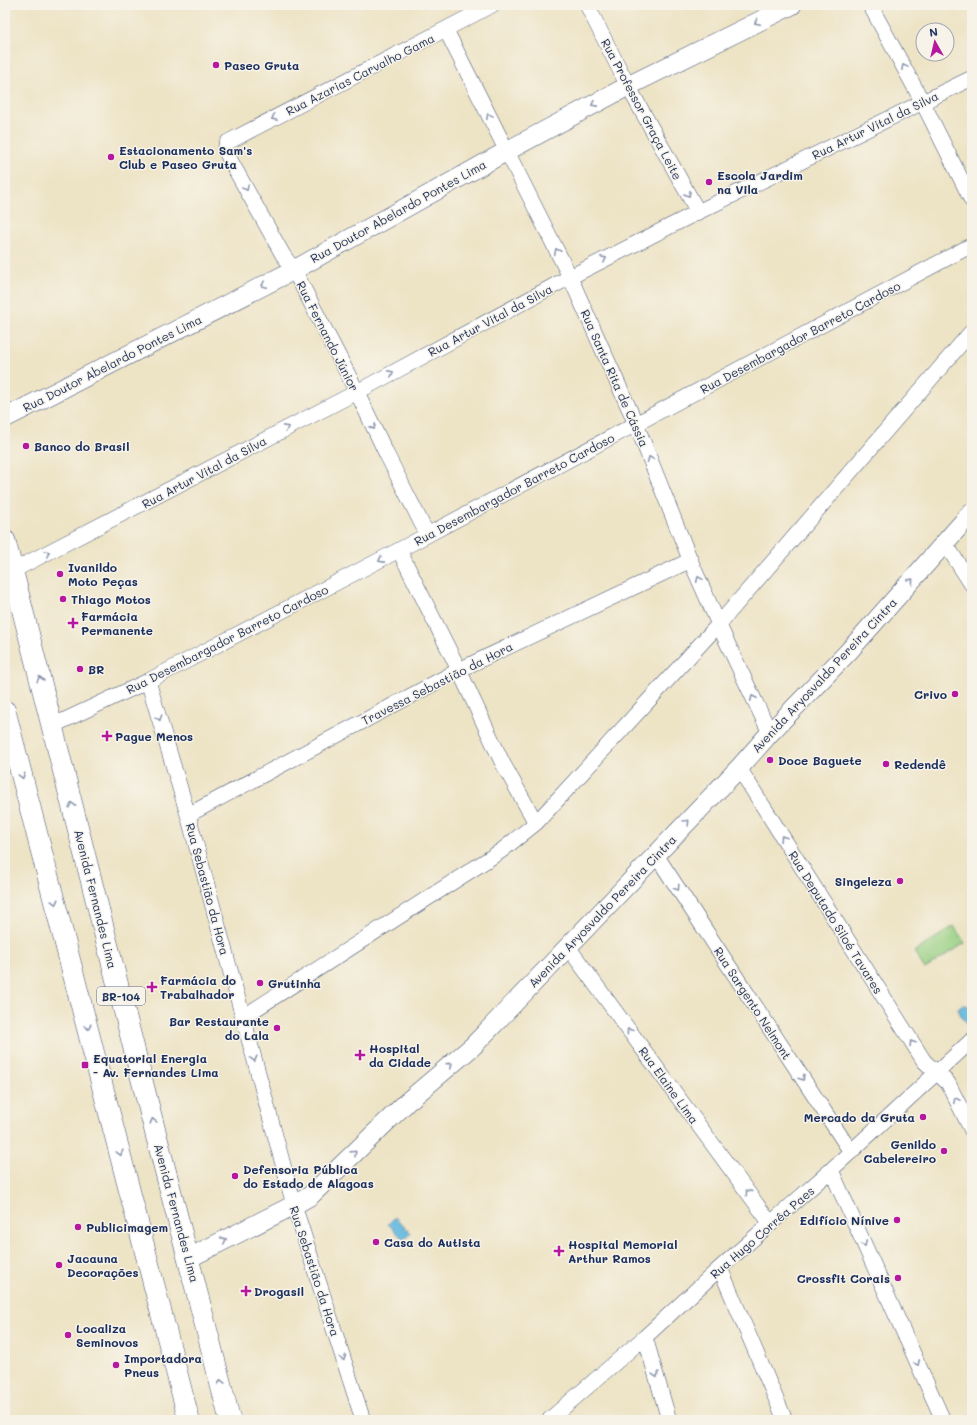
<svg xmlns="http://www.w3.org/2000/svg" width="977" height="1425" font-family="Mali,sans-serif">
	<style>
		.green { fill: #97cf82; stroke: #597f70 }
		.water { fill: #61b8de; stroke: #3e749e }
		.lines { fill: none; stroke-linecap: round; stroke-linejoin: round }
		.minor-casing { stroke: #3a4a6d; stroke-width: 16 }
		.major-casing { stroke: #3a4a6d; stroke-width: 20 }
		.highway-casing { stroke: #3a4a6d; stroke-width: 22 }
		.minor { stroke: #fff; stroke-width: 15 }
		.major { stroke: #fff; stroke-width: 19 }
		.highway { stroke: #fff; stroke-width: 21 }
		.oneway { stroke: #8d97ae }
		.poi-dot { fill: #b5179e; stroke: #f7f3e8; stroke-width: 1.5 }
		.labels { text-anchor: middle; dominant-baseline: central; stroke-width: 3; stroke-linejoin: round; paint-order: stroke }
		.shield { fill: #f7f3e8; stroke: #5d6a87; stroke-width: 1 }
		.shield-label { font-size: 11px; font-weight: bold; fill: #1b2f5e }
		.poi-label { font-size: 12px; font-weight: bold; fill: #1b2f5e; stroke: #f7f3e8; text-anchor: start }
		.street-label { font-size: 12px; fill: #1b2f5e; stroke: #f7f3e8 }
	</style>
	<rect width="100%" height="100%" fill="#f7f3e8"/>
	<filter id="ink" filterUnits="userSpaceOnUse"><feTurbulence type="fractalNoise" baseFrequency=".025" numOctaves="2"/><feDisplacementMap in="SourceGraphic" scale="8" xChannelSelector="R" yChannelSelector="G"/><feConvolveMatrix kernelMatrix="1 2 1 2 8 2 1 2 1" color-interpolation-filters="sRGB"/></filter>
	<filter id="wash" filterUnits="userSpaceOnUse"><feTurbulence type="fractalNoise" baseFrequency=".012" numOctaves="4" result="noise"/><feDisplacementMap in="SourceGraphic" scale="16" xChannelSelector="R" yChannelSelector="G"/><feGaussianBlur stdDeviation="0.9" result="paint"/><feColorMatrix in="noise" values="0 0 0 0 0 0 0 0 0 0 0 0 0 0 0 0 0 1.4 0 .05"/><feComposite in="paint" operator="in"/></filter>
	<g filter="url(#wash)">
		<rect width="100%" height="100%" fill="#ede3c5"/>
		<!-- green -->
		<path class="green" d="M954,926l11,17 -40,26 -11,-17z"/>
		<!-- water -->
		<path class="water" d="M961,1005h5l6,3v20l-13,-14 -1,-4z
			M395,1217l16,16 -7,7 -16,-16z"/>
	</g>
	<g filter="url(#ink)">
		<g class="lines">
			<defs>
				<path id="minor" d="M587,5l41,81 70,126
					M870,5l52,96 50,100
					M446,30l124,247 66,147 55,138 33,74 46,97
					M427,534l-40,-79 -30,-63 -63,-122 -11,-15 -53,-95c-3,-7 -7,-12 -2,-18l264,-137
					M945,543l27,42
					M399,550l60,120 43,92 34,61
					M12,571l345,-179 213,-115 128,-65 274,-134
					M148,681l40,134 106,390 69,215
					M52,726l96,-45 251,-131 573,-305
					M739,768l185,293 24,22 24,48
					M188,815l271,-145 232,-110
					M656,855l195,297
					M568,947l203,277
					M243,1017l258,-166 35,-28 183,-199 253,-293
					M831,1170l112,250
					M720,1268l65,152
					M645,1337l24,83
					M549,1420l96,-83 75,-69 111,-98 141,-130"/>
				<path id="major" d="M5,418l289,-148 213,-119 121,-65 164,-81
					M189,1258l105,-53 16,-9 97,-94 66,-56 266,-278 31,-35 79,-82 123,-139"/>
				<path id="highway" d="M5,541l142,559 83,320
					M5,711l184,709"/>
			</defs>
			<!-- minor casing -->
			<use href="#minor" class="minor-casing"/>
			<!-- major casing -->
			<use href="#major" class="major-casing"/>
			<!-- highway casing -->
			<use href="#highway" class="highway-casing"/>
			<!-- minor -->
			<use href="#minor" class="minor"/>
			<!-- major -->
			<use href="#major" class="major"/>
			<!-- highway -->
			<use href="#highway" class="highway"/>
		</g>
		<!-- one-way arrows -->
		<defs><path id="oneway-chevron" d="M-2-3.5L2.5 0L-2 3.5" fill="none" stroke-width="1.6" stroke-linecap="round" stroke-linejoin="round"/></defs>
		<g class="oneway">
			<use href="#oneway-chevron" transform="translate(757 22) rotate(154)"/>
			<use href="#oneway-chevron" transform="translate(904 67) rotate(-118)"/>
			<use href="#oneway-chevron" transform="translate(594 104) rotate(152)"/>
			<use href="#oneway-chevron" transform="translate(489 116) rotate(-117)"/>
			<use href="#oneway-chevron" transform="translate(274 118) rotate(153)"/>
			<use href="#oneway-chevron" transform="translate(246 188) rotate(61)"/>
			<use href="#oneway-chevron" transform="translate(688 194) rotate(61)"/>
			<use href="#oneway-chevron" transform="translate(557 251) rotate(-117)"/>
			<use href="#oneway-chevron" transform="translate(604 259) rotate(-27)"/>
			<use href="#oneway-chevron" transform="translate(264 285) rotate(153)"/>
			<use href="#oneway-chevron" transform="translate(391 373) rotate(-28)"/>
			<use href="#oneway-chevron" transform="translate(373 427) rotate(65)"/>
			<use href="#oneway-chevron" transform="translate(286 428) rotate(-28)"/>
			<use href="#oneway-chevron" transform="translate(650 459) rotate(-112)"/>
			<use href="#oneway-chevron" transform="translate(47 553) rotate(-28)"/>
			<use href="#oneway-chevron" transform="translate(381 560) rotate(152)"/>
			<use href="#oneway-chevron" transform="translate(699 579) rotate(-114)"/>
			<use href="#oneway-chevron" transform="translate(911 581) rotate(-48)"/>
			<use href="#oneway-chevron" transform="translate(40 679) rotate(-104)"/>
			<use href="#oneway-chevron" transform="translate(753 698) rotate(-115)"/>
			<use href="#oneway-chevron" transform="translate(159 718) rotate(73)"/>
			<use href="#oneway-chevron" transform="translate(22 776) rotate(75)"/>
			<use href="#oneway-chevron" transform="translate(72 805) rotate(-104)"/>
			<use href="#oneway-chevron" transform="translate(687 822) rotate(-46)"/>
			<use href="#oneway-chevron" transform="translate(783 838) rotate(-122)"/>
			<use href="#oneway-chevron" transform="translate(677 888) rotate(57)"/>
			<use href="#oneway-chevron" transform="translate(55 902) rotate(75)"/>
			<use href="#oneway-chevron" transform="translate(88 1027) rotate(75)"/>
			<use href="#oneway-chevron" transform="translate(629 1031) rotate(-126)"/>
			<use href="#oneway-chevron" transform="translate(912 1043) rotate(-122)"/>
			<use href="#oneway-chevron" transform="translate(254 1059) rotate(75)"/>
			<use href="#oneway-chevron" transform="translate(450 1065) rotate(-41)"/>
			<use href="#oneway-chevron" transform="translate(802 1078) rotate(57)"/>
			<use href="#oneway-chevron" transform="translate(956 1100) rotate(-117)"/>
			<use href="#oneway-chevron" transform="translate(153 1121) rotate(-105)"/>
			<use href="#oneway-chevron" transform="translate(120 1153) rotate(75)"/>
			<use href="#oneway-chevron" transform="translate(354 1153) rotate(-44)"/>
			<use href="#oneway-chevron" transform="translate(748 1192) rotate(-126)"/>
			<use href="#oneway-chevron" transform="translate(224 1240) rotate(-27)"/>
			<use href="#oneway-chevron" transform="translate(864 1244) rotate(66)"/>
			<use href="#oneway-chevron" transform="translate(343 1358) rotate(72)"/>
			<use href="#oneway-chevron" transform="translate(917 1363) rotate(66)"/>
			<use href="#oneway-chevron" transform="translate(656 1375) rotate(74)"/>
			<use href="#oneway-chevron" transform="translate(221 1382) rotate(-104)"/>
		</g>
	</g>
	<!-- markers -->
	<g class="poi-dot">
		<circle cx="216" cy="65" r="4"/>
		<circle cx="111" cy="157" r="4"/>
		<circle cx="709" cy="182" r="4"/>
		<circle cx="26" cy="446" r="4"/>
		<circle cx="60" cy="574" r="4"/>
		<circle cx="63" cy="599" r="4"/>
		<path d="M71 617h4v4h4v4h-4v4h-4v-4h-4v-4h4z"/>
		<circle cx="80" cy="669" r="4"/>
		<circle cx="955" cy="694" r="4"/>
		<path d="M105 730h4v4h4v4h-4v4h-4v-4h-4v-4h4z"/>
		<circle cx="770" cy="760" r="4"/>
		<circle cx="886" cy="764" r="4"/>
		<circle cx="900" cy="881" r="4"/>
		<circle cx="260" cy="983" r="4"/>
		<path d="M150 981h4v4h4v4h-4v4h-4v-4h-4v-4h4z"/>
		<circle cx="277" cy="1028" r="4"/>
		<path d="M358 1049h4v4h4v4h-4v4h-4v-4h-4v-4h4z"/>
		<rect x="81" y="1061" width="8" height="8" rx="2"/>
		<circle cx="923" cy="1117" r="4"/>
		<circle cx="944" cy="1151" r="4"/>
		<circle cx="235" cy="1176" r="4"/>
		<circle cx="897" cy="1220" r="4"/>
		<circle cx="78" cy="1227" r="4"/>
		<circle cx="376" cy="1242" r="4"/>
		<path d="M557 1245h4v4h4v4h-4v4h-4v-4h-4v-4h4z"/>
		<circle cx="59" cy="1265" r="4"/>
		<circle cx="898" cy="1278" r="4"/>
		<path d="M244 1285h4v4h4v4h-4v4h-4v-4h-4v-4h4z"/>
		<circle cx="68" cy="1335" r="4"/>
		<circle cx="116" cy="1365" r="4"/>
	</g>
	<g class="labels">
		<!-- shield labels -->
		<rect class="shield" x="97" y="987" width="48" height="18" rx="3"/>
		<g class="shield-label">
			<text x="121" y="996">BR-104</text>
		</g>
		<!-- poi labels -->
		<g class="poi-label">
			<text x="224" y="65">Paseo Gruta</text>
			<text x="119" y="150">Estacionamento Sam's<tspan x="119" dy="14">Club e Paseo Gruta</tspan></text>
			<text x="717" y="175">Escola Jardim<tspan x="717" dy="14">na Vila</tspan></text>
			<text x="34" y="446">Banco do Brasil</text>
			<text x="68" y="567">Ivanildo<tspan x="68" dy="14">Moto Peças</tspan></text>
			<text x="71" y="599">Thiago Motos</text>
			<text x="81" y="616">Farmácia<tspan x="81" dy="14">Permanente</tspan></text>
			<text x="88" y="669">BR</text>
			<text x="947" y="694" text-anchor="end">Crivo</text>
			<text x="115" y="736">Pague Menos</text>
			<text x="778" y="760">Doce Baguete</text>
			<text x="894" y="764">Redendê</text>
			<text x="892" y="881" text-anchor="end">Singeleza</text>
			<text x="160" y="980">Farmácia do<tspan x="160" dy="14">Trabalhador</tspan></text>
			<text x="268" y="983">Grutinha</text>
			<text x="269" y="1021" text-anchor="end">Bar Restaurante<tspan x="269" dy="14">do Lala</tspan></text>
			<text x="369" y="1048">Hospital<tspan x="369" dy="14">da Cidade</tspan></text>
			<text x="93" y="1058">Equatorial Energia<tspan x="93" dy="14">- Av. Fernandes Lima</tspan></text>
			<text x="915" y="1117" text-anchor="end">Mercado da Gruta</text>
			<text x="936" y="1144" text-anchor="end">Genildo<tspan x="936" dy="14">Cabelereiro</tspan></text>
			<text x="243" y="1169">Defensoria Pública<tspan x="243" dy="14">do Estado de Alagoas</tspan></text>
			<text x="889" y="1220" text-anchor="end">Edifício Nínive</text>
			<text x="86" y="1227">Publicimagem</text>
			<text x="384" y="1242">Casa do Autista</text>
			<text x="568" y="1244">Hospital Memorial<tspan x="568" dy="14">Arthur Ramos</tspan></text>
			<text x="67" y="1258">Jacauna<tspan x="67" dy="14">Decorações</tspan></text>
			<text x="890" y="1278" text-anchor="end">Crossfit Corais</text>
			<text x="254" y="1291">Drogasil</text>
			<text x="76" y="1328">Localiza<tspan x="76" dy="14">Seminovos</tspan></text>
			<text x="124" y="1358">Importadora<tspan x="124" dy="14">Pneus</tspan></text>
		</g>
		<!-- street labels -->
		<g class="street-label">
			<text transform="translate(360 74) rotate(-27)">Rua Azarias Carvalho Gama</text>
			<text transform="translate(642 109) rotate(62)">Rua Professor Graça Leite</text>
			<text transform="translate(875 125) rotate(-26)">Rua Artur Vital da Silva</text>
			<text transform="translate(398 211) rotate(-29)">Rua Doutor Abelardo Pontes Lima</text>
			<text transform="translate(490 320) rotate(-28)">Rua Artur Vital da Silva</text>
			<text transform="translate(328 336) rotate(63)">Rua Fernando Júnior</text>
			<text transform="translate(800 337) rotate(-28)">Rua Desembargador Barreto Cardoso</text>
			<text transform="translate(112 363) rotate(-27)">Rua Doutor Abelardo Pontes Lima</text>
			<text transform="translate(615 378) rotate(66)">Rua Santa Rita de Cássia</text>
			<text transform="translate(204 472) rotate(-28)">Rua Artur Vital da Silva</text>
			<text transform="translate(514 489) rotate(-28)">Rua Desembargador Barreto Cardoso</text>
			<text transform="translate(227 639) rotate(-27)">Rua Desembargador Barreto Cardoso</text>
			<text transform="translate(824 675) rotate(-47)">Avenida Aryosvaldo Pereira Cintra</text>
			<text transform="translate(437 683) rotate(-27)">Travessa Sebastião da Hora</text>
			<text transform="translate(208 889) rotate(75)">Rua Sebastião da Hora</text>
			<text transform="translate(96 899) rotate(76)">Avenida Fernandes Lima</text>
			<text transform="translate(602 911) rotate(-46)">Avenida Aryosvaldo Pereira Cintra</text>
			<text transform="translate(836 922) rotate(58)">Rua Deputado Siloé Tavares</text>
			<text transform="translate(753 1003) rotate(57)">Rua Sargento Nelmont</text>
			<text transform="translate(669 1085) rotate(54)">Rua Elaine Lima</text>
			<text transform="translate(177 1213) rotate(75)">Avenida Fernandes Lima</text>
			<text transform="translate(762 1232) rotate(-41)">Rua Hugo Corrêa Paes</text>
			<text transform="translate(315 1271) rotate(72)">Rua Sebastião da Hora</text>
		</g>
	</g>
	<!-- margin -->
	<rect width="977" height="1425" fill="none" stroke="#f7f3e8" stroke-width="20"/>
	<!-- north arrow -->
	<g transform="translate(935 42) rotate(352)"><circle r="19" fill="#f7f3e8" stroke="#9fa5b1"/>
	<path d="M0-3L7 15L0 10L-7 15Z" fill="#b5179e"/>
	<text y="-6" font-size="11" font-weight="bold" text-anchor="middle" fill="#1b2f5e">N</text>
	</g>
</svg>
